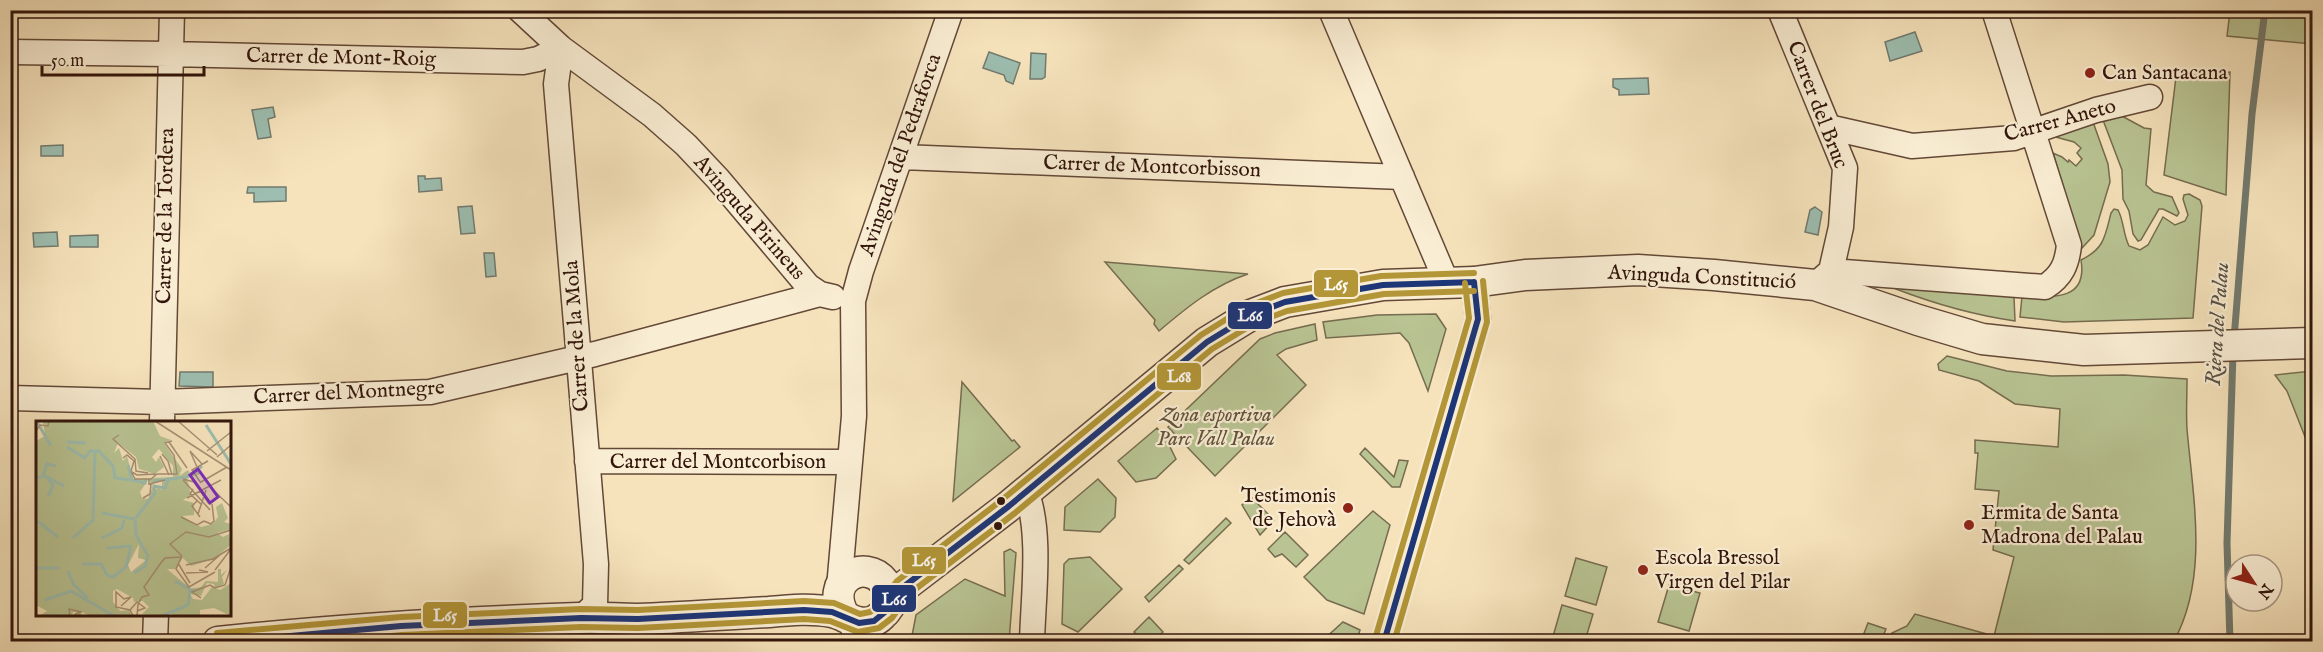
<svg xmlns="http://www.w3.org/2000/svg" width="2323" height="652" font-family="'IM FELL English',serif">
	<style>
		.green { fill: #b9c493; stroke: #766c4f; stroke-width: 1.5 }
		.water { fill: #9dbeb0; stroke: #727a6e; stroke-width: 1.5 }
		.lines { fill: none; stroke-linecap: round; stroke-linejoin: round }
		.stream { stroke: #727a6e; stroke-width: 7 }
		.minor-casing { stroke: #634837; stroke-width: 27 }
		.tertiary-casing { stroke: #634837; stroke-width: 33 }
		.minor { stroke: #f9edd3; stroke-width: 24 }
		.tertiary { stroke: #f9edd3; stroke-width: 30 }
		.bus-1-casing { stroke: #f9edd3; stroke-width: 10 }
		.bus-2-casing { stroke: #f9edd3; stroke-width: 10 }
		.bus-3-casing { stroke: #f9edd3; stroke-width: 10 }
		.bus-1 { stroke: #1d3678; stroke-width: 6 }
		.bus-2 { stroke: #b39637; stroke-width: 6 }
		.bus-3 { stroke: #b39637; stroke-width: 6 }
		.poi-dot { fill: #8f2418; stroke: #f9edd3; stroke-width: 2 }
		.bus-dot { fill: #32150b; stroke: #f9edd3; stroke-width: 2 }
		.labels { text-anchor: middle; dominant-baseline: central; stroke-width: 4.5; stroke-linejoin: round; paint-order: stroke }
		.street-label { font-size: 21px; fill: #32150b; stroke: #f9edd3 }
		.poi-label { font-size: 21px; fill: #32150b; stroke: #f9edd3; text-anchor: start }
		.park-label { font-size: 21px; font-style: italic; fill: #61523b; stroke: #f9edd3 }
		.water-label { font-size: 22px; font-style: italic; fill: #575045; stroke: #f9edd3 }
		.inset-river { fill: none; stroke: #9dbeb0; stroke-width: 3 }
		.inset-road { fill: none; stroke: #a89175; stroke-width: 1.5 }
		.view { fill: #7b2cbf; fill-opacity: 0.15; stroke: #7b2cbf; stroke-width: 3 }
		.inset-edge { fill: none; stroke: #32150b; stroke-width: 3 }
		.line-badge { stroke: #f9edd3; stroke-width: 2 }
		.badge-label { font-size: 16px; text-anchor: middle; font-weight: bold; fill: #fff }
	</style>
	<rect width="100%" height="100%" fill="#f6e3bc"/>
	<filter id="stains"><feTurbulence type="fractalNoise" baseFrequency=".00333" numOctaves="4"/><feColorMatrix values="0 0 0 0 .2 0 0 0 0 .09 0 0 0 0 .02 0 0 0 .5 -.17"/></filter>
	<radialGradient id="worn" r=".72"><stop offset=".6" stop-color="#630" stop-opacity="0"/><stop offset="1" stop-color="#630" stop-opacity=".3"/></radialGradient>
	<!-- green -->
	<path class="green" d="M2230,11h82v33l-85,-8z
		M2230,72l-4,123 -62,-20 12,-98z
		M2120,115l24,13 7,1 -5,56 8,7 18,5 7,16 -2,3 -14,-7h-4l-18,31 -3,1 -5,-7 -4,-23 -6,-12 -1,-29 -19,-50z
		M2093,122l15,42 2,18 -16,53 -12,13 -29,-95 9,4 6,5 1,-2 7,6 6,-7 -5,-6 4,-5 -7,-6 -26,-7z
		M2189,194l11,6 2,6 -9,112 -129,4 -44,-5 2,-21c29,1 66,6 59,-36 23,-11 24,-23 30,-47l3,-4 4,1c6,11 5,24 11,36l11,4 8,-5 15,-28 12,8 10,-4 3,-6 -5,-16 1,-4z
		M1105,262l143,12c-34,11 -62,34 -89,57l-5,-7 1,-4z
		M1892,286l122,11 1,24c-41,-6 -80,-17 -119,-32z
		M1436,314l10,15 -18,62 -19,-48 -9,-10 -74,5 -3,-16 54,-7z
		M1315,324l2,16 -31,9 -9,6 29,30 -91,91 -47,-49 92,-88 15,-6z
		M1947,356l60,15 44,5 73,-1 63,4c0,16 -1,33 0,50 6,69 22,148 -13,212h-280l-2,-8 15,-7 8,-12 79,22 20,-79 -21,-7 6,-59 -24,-2 3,-36h-3v-13l83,7 2,-38 -45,-5 -36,-23 -40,-11 -1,-6z
		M2312,371v131l-1,-50 -24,-61 -12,-16z
		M962,382l50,59 2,-1 6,7 -67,54z
		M1157,428l9,11 10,20 -20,19 -20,4 -18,-21z
		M1365,448l29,29 5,-17 9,1 -8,26h-8l-32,-33z
		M1098,479l18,19 -1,19 -15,15 -36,-2 1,-23z
		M1251,497l23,23 -14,15 -18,-30z
		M1373,511l17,14 -26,89 -37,-14 -23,-23z
		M1226,518l5,5 -42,41 -5,-4z
		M1285,532l23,23 -12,12 -14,-13 -7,3 -7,-8z
		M1010,549l6,4 -7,88h-98l5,-26 49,-36 40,17 -1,-44z
		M1090,557l32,32 -44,43 -16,-8 2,-60 5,-5z
		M1576,558l31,9 -11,38 -31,-9z
		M1179,565l4,4 -34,33 -4,-5z
		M1669,585l31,8 -11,38 -31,-9z
		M1562,605l31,9 -8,27 -33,-1z
		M1149,617l14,15 -10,9h-9l-10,-9z
		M1343,622l17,8 -3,11h-35z
		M1868,623l18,6 -5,12h-20z"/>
	<!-- water -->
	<path class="water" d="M1915,32l7,19 -32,10 -5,-19z
		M989,52l31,11 -7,21 -7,-3 -2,-6 -21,-7z
		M1031,53l15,1 -1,23 -3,2h-12z
		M1648,78l1,16 -30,1v-5l-6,-3v-8z
		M273,107l2,10 -7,2 3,18 -13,2 -6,-29z
		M63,145v11h-22v-10z
		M418,176h7v3l16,-1 1,12 -23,2z
		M248,187h38v14l-32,1v-9h-7z
		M472,206l3,27 -14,1 -3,-27z
		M1815,207l7,5 -4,23 -13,-3 5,-22z
		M57,232l1,14 -24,1 -1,-14z
		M98,235v12h-28v-11z
		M484,253h10l2,23 -10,1z
		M180,372h33v15l-34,-1z"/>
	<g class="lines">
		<!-- stream -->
		<path class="stream" d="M2234,339l18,-225 13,-104
			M2230,642l-3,-99 6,-190"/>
		<defs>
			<path id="minor" d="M520,10l41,38 91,67 34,30 32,34 90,107 12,8 13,3
				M1331,10l115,271
				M1780,10l65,158 -4,59 -10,44
				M561,48l-5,36 40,480 -1,41 -14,13
				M10,52l160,2 353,8 15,-3 23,-11
				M1828,127l84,19 102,-8 82,-28 54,-13
				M902,157l500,20
				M1815,285l16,-14 214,16c17,-11 22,-23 24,-42l-75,-235
				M10,398l152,4 268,-10 165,-38 225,-60
				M162,422l10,-412
				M587,461l263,1
				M1026,492c16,38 7,107 6,150
				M839,588l15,-172 -1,-115 8,-30 90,-261
				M849,619l6,14 2,9
				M155,642l1,-28
				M1384,642l94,-323 -4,-37"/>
			<path id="tertiary" d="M885,612l17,-24 107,-82 198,-164 44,-27 34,-13 98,-17 91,-3 51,-7 113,-5 76,5 101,10 103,35 64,19 102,11 228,-7
				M218,642c120,-13 240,-20 361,-24 20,-1 39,1 59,1 43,-1 87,-5 131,-7 21,-2 43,-4 63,0 14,3 24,14 39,10 16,-5 24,-26 13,-40 -18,-24 -62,-4 -39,35"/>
		</defs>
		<!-- minor casing -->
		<use href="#minor" class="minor-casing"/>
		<!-- tertiary casing -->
		<use href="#tertiary" class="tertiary-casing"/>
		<!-- minor -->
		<use href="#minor" class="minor"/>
		<!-- tertiary -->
		<use href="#tertiary" class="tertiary"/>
		<defs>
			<path id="bus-1" d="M224,642l177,-16 180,-8 57,1 166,-9 28,2 27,11 15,-2 11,-9 17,-24 107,-82 198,-164 44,-27 34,-13 98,-17 91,-3
				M1384,642l94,-323 -4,-37"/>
			<path id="bus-2" d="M327,642l75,-7 179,-8 57,1 166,-9 26,2 28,11 21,-4 13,-10 17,-24 106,-81 197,-164 43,-26 32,-12 97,-17 90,-3
				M1394,642l93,-320 -4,-41"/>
			<path id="bus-3" d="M217,633l184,-16 180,-8 57,1 166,-9 30,2 26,11 10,-2 8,-6 19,-25 106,-82 198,-164 45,-28 37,-14 98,-17 93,-3
				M1375,639l94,-321 -4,-35"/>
		</defs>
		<!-- bus-1 casing -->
		<use href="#bus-1" class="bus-1-casing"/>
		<!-- bus-2 casing -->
		<use href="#bus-2" class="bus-2-casing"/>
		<!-- bus-3 casing -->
		<use href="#bus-3" class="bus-3-casing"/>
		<!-- bus-1 -->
		<use href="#bus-1" class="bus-1"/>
		<!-- bus-2 -->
		<use href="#bus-2" class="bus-2"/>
		<!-- bus-3 -->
		<use href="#bus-3" class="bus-3"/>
	</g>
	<!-- markers -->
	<g class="poi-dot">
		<circle cx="2090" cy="73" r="6"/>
		<circle cx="1348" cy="508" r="6"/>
		<circle cx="1969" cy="525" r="6"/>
		<circle cx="1643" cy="570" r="6"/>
	</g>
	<g class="bus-dot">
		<circle cx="1001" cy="501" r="5"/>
		<circle cx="998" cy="526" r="5"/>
	</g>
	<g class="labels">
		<!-- street labels -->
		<g class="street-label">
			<text transform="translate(341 58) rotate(1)">Carrer de Mont-Roig</text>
			<text transform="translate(1817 105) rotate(69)">Carrer del Bruc</text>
			<text transform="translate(2060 121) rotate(-15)">Carrer Aneto</text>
			<text transform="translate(901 155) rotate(-71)">Avinguda del Pedraforca</text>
			<text transform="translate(1152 167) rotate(2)">Carrer de Montcorbisson</text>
			<text transform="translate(166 216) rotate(-89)">Carrer de la Tordera</text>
			<text transform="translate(749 218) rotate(49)">Avinguda Pirineus</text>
			<text transform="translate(1702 278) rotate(3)">Avinguda Constitució</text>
			<text transform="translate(577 336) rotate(-94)">Carrer de la Mola</text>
			<text transform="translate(349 393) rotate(-3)">Carrer del Montnegre</text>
			<text x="718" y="462">Carrer del Montcorbison</text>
		</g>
		<!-- poi labels -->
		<g class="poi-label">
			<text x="2102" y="73">Can Santacana</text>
			<text x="1336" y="496" text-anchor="end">Testimonis<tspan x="1336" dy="24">de Jehovà</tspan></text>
			<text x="1981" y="513">Ermita de Santa<tspan x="1981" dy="24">Madrona del Palau</tspan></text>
			<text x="1655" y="558">Escola Bressol<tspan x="1655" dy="24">Virgen del Pilar</tspan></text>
		</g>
		<!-- park labels -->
		<g class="park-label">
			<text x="1216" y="415">Zona esportiva<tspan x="1216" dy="24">Parc Vall Palau</tspan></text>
		</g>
		<!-- water labels -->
		<g class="water-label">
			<text transform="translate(2218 324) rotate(-86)">Riera del Palau</text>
		</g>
	</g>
	<!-- overview -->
	<g transform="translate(36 421)">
		<rect width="195" height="195" fill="#f6e3bc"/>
		<path d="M7,0h110l7,15 11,4 -7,3 18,26 -3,7 9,-6 3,5 7,-4 3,3 -14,4 4,17 -8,5 11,3v12l-12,1 19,11 12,-3 5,-7 -2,-10 6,-4 6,15 -4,4 7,2v5l-14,4 6,4 6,-3 2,11 -18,14 -22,7 -8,-8 -8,11h-8l24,20 10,-2 5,-6 12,1v-13h3v6l6,-5 -5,7 2,7 -9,4 -1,-4 -7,-1 -6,13 -11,-2 3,5 9,1 10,-13 8,3 11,-7v33l-17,-8 -14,2v6h-28l-1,-4 -4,4 -20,-1 -5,-1 7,-7 -6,-6 -9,1 -1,-4 -16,-9 -4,2v11l7,9 9,-1 3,6h-43l-8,-5 1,5h-9l3,-4h-3l-1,4h-33l8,-5 -11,-6v-164l9,-5zM82,22l18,14 3,12 16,5 9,-7 -5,-10 -3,5 -4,-5 7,-8 14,17v11l-40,2 -6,-23 -4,5 -4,-13 -5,5zM127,57l5,1 -6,3v8l-4,-3 -3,4 -2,-5 -5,13 -6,-1 -2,-6 8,-12 5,4zM103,123l-1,14 8,2 -15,12 -3,-7z" fill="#b9c493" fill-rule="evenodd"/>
		<path class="inset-river" d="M1,1l14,24M170,4l25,39M31,21l19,1M31,26l18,11 5,-7h9l14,15 2,12 15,2M92,44l4,15 13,3 1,-4M7,55l4,-12 9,2M11,56l6,9 -5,10M0,57l9,-2 19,10M117,60l34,-4 15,-11M66,92l32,6M99,98l20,-26 -1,-7 11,2 3,-8M0,99l22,17M37,117l20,-18 2,-68M66,117l20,-10 2,-8M71,127l24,-2M46,143h19l6,11 6,2 13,-10 5,-21M0,147h23M32,150l6,14 14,13M98,152l11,-7 3,-10 -12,-21 -1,-15M139,160l16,9M9,179l26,-9 43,25M126,195l26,-11 2,-15h5"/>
		<path class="inset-road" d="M119,0l76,49M142,0l39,34M0,10l4,-6 8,1 1,-5M83,14l-6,4 22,20 1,12 12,2M133,21l18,26M171,30l24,-19M126,33l6,7 4,14M124,35l9,19M181,36l14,-12M87,37l4,-3 7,6 -3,10M161,46l-7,-16 12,13M95,50l4,8h16l6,-5M96,51l5,3 19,-1M121,53h20l-3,-19 -9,-12 7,-2M113,58v5l16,-4M147,58l11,3 15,22M147,59l27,30M165,61l26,-15M165,62l-9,-13 16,-9M174,66l21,20M157,68l-3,5 12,11M107,77l7,-4 1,-10M151,77l34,-18M161,80l-5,5 8,11M162,93l8,-24M145,96l16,8 7,-4M168,100l7,3 3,-3 -2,-17M146,135l-12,-12 16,-12 23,5 22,-7M145,137l-5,11 13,18 26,-15M142,142l12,20M150,144l27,-6 18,-11M169,147l16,-14M179,149l16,-21M150,152l22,-1 -9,-2M165,177l-9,-6 18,-7 5,3 10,-3 6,-18M85,185l10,-9 -7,2 -8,-7v15l14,3 3,6M94,189l7,-8 8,6 -8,3M34,195l-1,-7 12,3 -7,3M101,195l1,-12 4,-7 7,-2 -5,-8 16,-23 5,-6 17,-1"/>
		<path class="view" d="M162,48l20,28 -8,6 -20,-28z"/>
		<rect width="195" height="195" class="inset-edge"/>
	</g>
	<g class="line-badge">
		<rect x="1313" y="269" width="46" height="29" rx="6" fill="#b39637"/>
		<rect x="1227" y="301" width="46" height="29" rx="6" fill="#1d3678"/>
		<rect x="1156" y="362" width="46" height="29" rx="6" fill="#b39637"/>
		<rect x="901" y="546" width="46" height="29" rx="6" fill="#b39637"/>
		<rect x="871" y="584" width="46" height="29" rx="6" fill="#1d3678"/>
		<rect x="422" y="601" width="46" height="28" rx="6" fill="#b39637"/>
	</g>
	<g class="badge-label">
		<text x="1336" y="290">L65</text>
		<text x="1250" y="321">L66</text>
		<text x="1179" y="382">L68</text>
		<text x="924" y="566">L65</text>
		<text x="894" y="605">L66</text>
		<text x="445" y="621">L65</text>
	</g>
	<!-- margin -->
	<rect width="2323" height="652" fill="none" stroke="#f6e3bc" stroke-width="36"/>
	<rect x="12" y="12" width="2299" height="628" fill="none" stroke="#32150b" stroke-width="3"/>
	<rect x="18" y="18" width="2287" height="616" fill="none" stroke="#32150b" stroke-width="1.5"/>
	<!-- north arrow -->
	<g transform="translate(2254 583) rotate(126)"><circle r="28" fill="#f9edd3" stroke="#a99783" stroke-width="1.5"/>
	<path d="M0-4.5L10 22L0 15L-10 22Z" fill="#8f2418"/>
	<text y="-9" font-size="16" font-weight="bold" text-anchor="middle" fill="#32150b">N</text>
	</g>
	<!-- scale -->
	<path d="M42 66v9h162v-9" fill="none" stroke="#32150b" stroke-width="3"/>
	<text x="51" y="66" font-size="18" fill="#32150b" stroke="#f9edd3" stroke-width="4.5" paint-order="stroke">50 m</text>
	<rect width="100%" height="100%" filter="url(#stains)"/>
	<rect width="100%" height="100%" fill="url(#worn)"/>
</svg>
